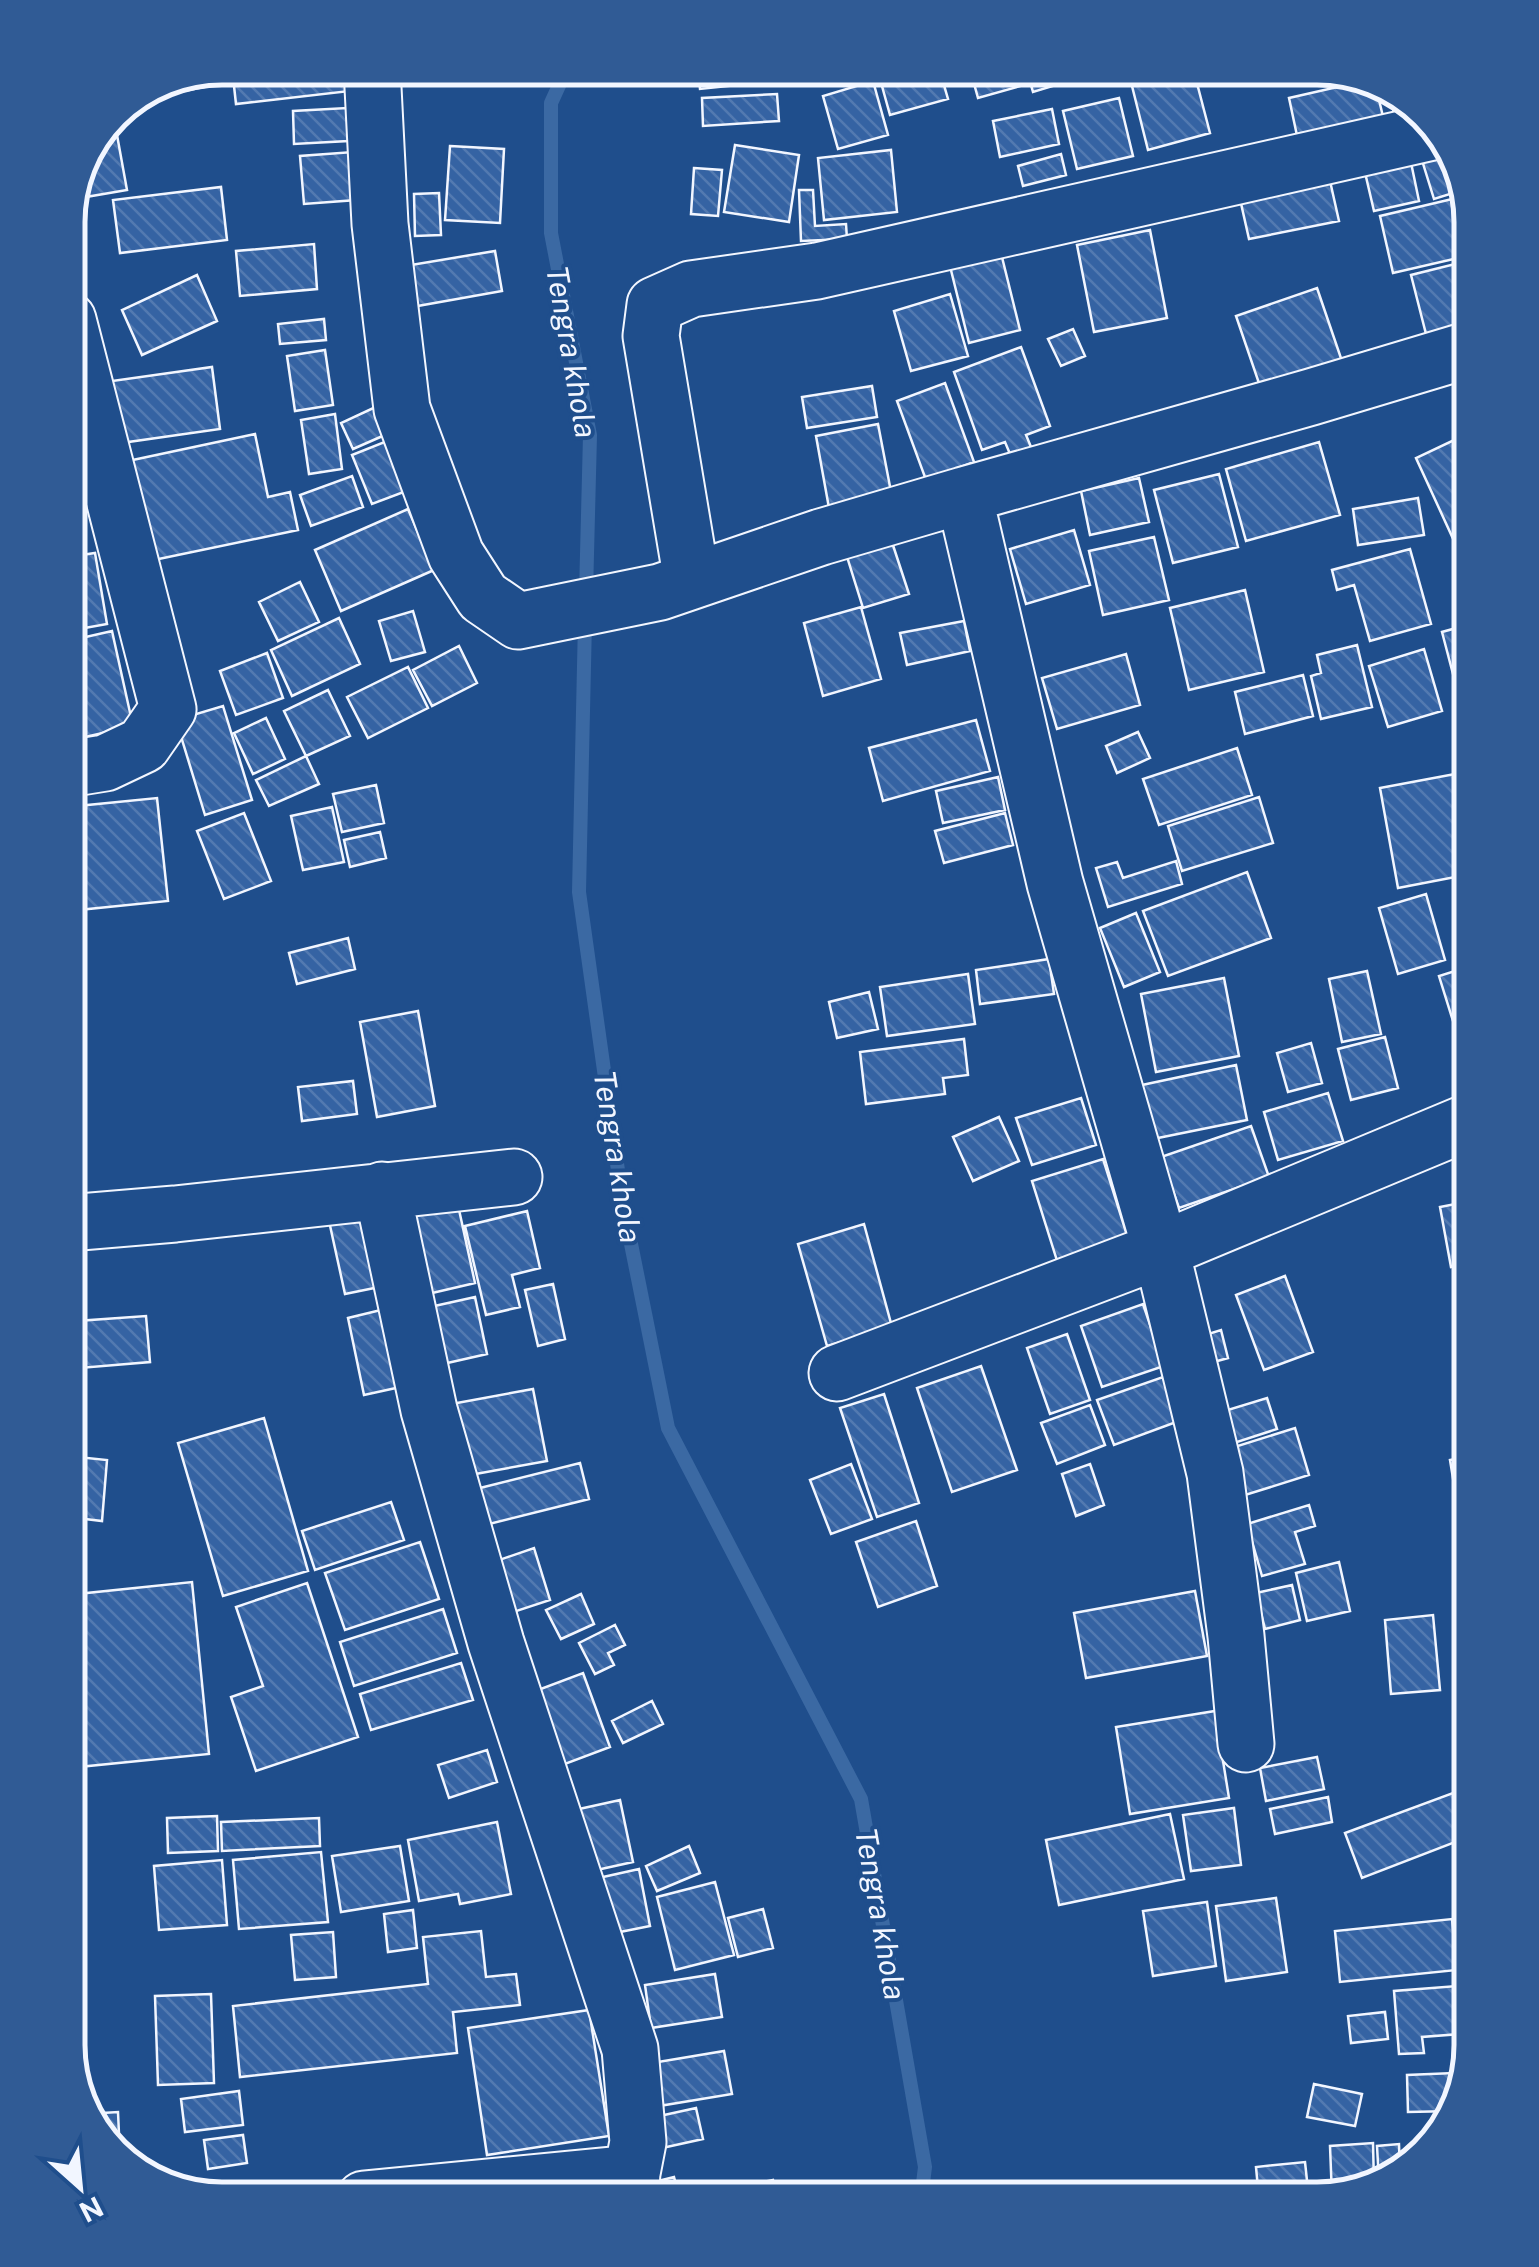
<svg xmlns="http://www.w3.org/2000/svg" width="1539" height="2267" font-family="'Public Sans',sans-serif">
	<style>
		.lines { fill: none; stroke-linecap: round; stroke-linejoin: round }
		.stream { stroke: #3b69a3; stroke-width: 14 }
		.building { fill: url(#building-back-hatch); stroke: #f2f6ff; stroke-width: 2.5 }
		.minor-casing { stroke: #f2f6ff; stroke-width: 59 }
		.minor { stroke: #1f4e8c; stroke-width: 55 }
		.labels { text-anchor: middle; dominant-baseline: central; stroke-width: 8; stroke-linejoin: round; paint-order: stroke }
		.water-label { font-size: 30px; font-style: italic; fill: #f2f6ff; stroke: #1f4e8c }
		.rim { fill: none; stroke: #f2f6ff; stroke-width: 5 }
	</style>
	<defs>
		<pattern id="building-back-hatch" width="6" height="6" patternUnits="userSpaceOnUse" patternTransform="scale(2.5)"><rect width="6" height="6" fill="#3563a3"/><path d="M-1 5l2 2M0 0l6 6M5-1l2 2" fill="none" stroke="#537ab1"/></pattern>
	</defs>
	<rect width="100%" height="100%" fill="#1f4e8c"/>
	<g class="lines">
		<!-- stream -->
		<path class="stream" d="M567,68l-16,35v130l39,202 -4,159
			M585,621l-6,271 43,307 46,229 193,371 64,368 -4,32"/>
	</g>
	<!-- building -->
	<path class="building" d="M222,68l3,15 -57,11 -1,-4z
		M232,68h116l2,23 -114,13z
		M396,68h52l2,11 -52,6z
		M698,68h78l1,13 -77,8z
		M877,68h62l9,31 -58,16z
		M948,68h71l5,17 -46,13 -5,-18 -20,5z
		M1026,68h61l2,7 -56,17z
		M1137,68h56l17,65 -62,17 -20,-80z
		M1368,80l7,3 10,42 -86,20 -10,-47z
		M873,81l15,54 -50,14 -15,-53z
		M1387,86l8,2 35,35 -31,9z
		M777,94l2,27 -76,5 -1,-28z
		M1119,98l14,58 -56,13 -14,-58z
		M347,108l1,33 -54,3 -1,-33z
		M1052,109l7,35 -59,13 -7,-36z
		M115,124l12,66 -53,9 33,-73z
		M735,145l64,10 -10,67 -65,-10z
		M450,146l54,3 -4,74 -55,-3z
		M1452,147l11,43 -29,9 -13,-42z
		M891,150l6,62 -73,8 -6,-62z
		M353,152l3,48 -52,4 -4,-48z
		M1409,153l10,48 -45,10 -11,-47z
		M1061,154l5,21 -43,11 -5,-20z
		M694,168l28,2 -4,46 -27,-2z
		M1328,172l11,49 -90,18 -11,-49z
		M221,187l6,53 -107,13 -7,-53z
		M799,190h14l2,36 31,-2 1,15 -46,2z
		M439,193l2,42 -26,1 -1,-42z
		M1465,196l7,26 -1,33 -78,18 -13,-57z
		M1150,230l17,88 -73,14 -17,-87z
		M314,244l3,45 -77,7 -4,-45z
		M999,245l21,85 -51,13 -21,-85z
		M495,251l7,40 -90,16 -7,-41z
		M1471,260v62l-45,12 -15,-59z
		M197,275l20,46 -75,34 -20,-45z
		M1317,288l27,79 -81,28 -27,-79z
		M950,294l18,62 -57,15 -17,-60z
		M324,319l2,21 -46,4 -2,-20z
		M1073,329l12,27 -24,10 -13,-27z
		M1021,347l29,79 -24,9 5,12 -21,7 -5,-12 -23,8 -28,-78z
		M325,350l8,55 -38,6 -8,-55z
		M212,367l8,62 -99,14 -9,-62z
		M945,383l29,79 -48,18 -29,-79z
		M872,386l5,31 -70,11 -5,-31z
		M382,404l12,27 -41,18 -12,-26z
		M335,414l7,55 -33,5 -8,-54z
		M878,424l14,73 -63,11 -13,-72z
		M1471,432v103l-16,8 -39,-85z
		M255,434l13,63 22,-5 8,38 -149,31 -21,-100z
		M397,437l20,50 -45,17 -20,-49z
		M1319,442l21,73 -94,26 -20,-72z
		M1219,474l19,73 -65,16 -19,-73z
		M352,476l11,31 -52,19 -11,-31z
		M1139,478l10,44 -59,13 -9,-44z
		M1418,498l6,37 -66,10 -5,-36z
		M408,509l26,61 -93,41 -26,-61z
		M1074,530l16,55 -64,19 -16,-55z
		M889,533l20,61 -46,14 -19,-61z
		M1154,537l15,63 -66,15 -14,-64z
		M1410,549l21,75 -61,17 -16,-56 -17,5 -5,-20z
		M95,553l12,71 -39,7v-74z
		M300,582l19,40 -41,19 -19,-39z
		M1245,590l19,82 -75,18 -19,-82z
		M861,607l20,72 -58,17 -19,-73z
		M413,611l12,41 -34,9 -12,-40z
		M339,618l21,46 -68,32 -21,-46z
		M964,621l6,30 -63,14 -7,-32z
		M1471,624v94l-6,2 -23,-88z
		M112,631l21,95 -65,15v-100z
		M1357,645l15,62 -51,12 -10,-43 10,-3 -4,-18z
		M459,646l18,37 -45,23 -19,-36z
		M1424,649l18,62 -54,16 -19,-61z
		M267,653l16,45 -47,17 -16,-44z
		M1126,654l14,51 -83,24 -15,-51z
		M408,667l20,41 -60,30 -21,-41z
		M1303,675l10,41 -68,18 -10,-42z
		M328,690l22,46 -44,20 -22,-45z
		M223,706l29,94 -47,15 -29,-95z
		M266,718l19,41 -32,15 -19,-41z
		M976,720l14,51 -107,30 -14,-53z
		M1138,732l12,26 -33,15 -11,-27z
		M1237,748l15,47 -93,30 -16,-46z
		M306,756l13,28 -50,22 -13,-26z
		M1471,771v44l-6,2 6,37v20l-73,14 -18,-100z
		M998,777l7,33 -62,13 -7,-32z
		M376,785l8,38 -42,9 -9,-38z
		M1259,797l14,46 -91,28 -14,-45z
		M157,798l11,103 -100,10v-104z
		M332,807l12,55 -41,8 -12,-54z
		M244,813l27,68 -47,18 -27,-68z
		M1005,813l8,32 -69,18 -9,-32z
		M380,832l6,26 -36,9 -6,-27z
		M1176,861l6,23 -74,23 -12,-39 21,-6 6,16z
		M1247,872l24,66 -103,38 -25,-65z
		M1426,894l19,66 -47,14 -19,-66z
		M1136,913l24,59 -36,15 -24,-59z
		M348,938l7,31 -58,15 -8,-31z
		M1049,959l5,35 -74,10 -4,-34z
		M1471,966v98l-4,2 -28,-90z
		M1367,971l14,63 -39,8 -13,-63z
		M968,974l7,50 -88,12 -7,-49z
		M1224,978l15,78 -83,16 -15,-78z
		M869,992l9,37 -41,9 -8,-36z
		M418,1011l17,95 -58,11 -17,-95z
		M1385,1037l13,51 -47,12 -13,-51z
		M964,1039l4,36 -25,3 2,16 -79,10 -6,-52z
		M1311,1043l11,40 -34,9 -11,-39z
		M1236,1065l11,55 -94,19 -11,-54z
		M353,1081l4,33 -55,7 -4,-34z
		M1328,1093l15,48 -65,19 -14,-48z
		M1081,1098l15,47 -64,20 -16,-47z
		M999,1117l20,44 -46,20 -20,-44z
		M1251,1126l18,51 -90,31 -18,-51z
		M1103,1159l27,86 -71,22 -27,-86z
		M456,1196l19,87 -47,11 -19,-88z
		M1471,1201v62l-20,4 -11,-60z
		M527,1211l13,57 -28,7 8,32 -34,8 -21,-89z
		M374,1212l15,73 -44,9 -16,-73z
		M864,1224l28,103 -65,19 -29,-102z
		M1285,1276l28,76 -49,18 -28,-75z
		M553,1284l12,55 -27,7 -13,-56z
		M475,1297l12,57 -44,10 -13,-57z
		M1143,1304l21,62 -62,21 -21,-61z
		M389,1308l16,78 -41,9 -16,-77z
		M146,1316l4,46 -70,6 -3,-47z
		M1221,1330l7,28 -25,7 -8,-27z
		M1067,1334l23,66 -40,14 -23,-66z
		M981,1366l36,104 -65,22 -35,-104z
		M1163,1377l16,44 -65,24 -17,-45z
		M533,1389l14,72 -88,16 -13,-72z
		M884,1394l35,109 -42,14 -37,-109z
		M1267,1398l10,31 -46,15 -10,-32z
		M1090,1405l15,40 -48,19 -16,-41z
		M264,1418l44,153 -85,25 -45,-153z
		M1295,1428l14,47 -67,21 -14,-47z
		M68,1456l39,4 -5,61 -34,-4z
		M1471,1456v57l-12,2 -9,-55z
		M580,1463l9,36 -112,28 -9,-36z
		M851,1464l21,55 -41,15 -21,-54z
		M1090,1464l14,41 -28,11 -14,-42z
		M391,1502l13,38 -89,30 -13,-39z
		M1309,1505l6,21 -20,6 10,32 -43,12 -15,-52z
		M916,1521l21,65 -59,21 -22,-65z
		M420,1542l19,57 -94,31 -20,-57z
		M534,1548l16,52 -55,18 -16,-51z
		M1339,1562l11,49 -43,10 -11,-48z
		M192,1582l17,172 -141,14v-173z
		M307,1583l51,154 -102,34 -25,-74 32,-11 -27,-79z
		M1292,1585l8,35 -35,9 -9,-36z
		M1195,1591l12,65 -121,22 -12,-65z
		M581,1594l13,30 -33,15 -15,-29z
		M443,1609l14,44 -103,33 -14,-44z
		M1433,1615l7,75 -49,4 -6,-74z
		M615,1625l10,20 -17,8 6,12 -19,9 -16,-31z
		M461,1663l12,37 -102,30 -11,-36z
		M583,1673l27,74 -53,20 -27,-74z
		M652,1701l11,23 -40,19 -11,-22z
		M1215,1711l14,87 -99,16 -14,-87z
		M487,1750l10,32 -48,16 -11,-33z
		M1317,1757l7,32 -58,12 -6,-33z
		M1461,1790l10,26v20l-109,42 -17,-45z
		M1328,1797l4,25 -57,12 -5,-25z
		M620,1800l13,62 -50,11 -13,-62z
		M1234,1808l7,57 -50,6 -8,-56z
		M1170,1814l14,65 -125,26 -13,-65z
		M217,1816l1,35 -50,2 -1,-35z
		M319,1818l1,28 -98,5 -1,-29z
		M497,1822l14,72 -51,10 -2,-10 -39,7 -11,-61z
		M400,1846l9,55 -68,11 -9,-56z
		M689,1846l11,27 -43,18 -11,-25z
		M321,1852l7,70 -89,7 -6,-69z
		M222,1860l5,65 -68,5 -5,-64z
		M639,1869l11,57 -45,9 -11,-56z
		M715,1882l19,73 -59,15 -18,-73z
		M1276,1898l11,74 -61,9 -10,-75z
		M1207,1902l9,64 -63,10 -10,-65z
		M763,1909l10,39 -35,9 -10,-39z
		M413,1910l4,38 -29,4 -4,-38z
		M1452,1919l5,51 -117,12 -5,-51z
		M481,1931l5,46 30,-3 4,31 -67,7 4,41 -217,24 -7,-71 195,-22 -5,-47z
		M333,1932l3,45 -41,3 -4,-45z
		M715,1974l7,43 -71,11 -6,-43z
		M1457,1986l3,48 -38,3 2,16 -25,1 -5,-63z
		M211,1994l3,89 -56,2 -3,-89z
		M589,2010l20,126 -122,19 -19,-127z
		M1385,2012l3,27 -37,4 -3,-27z
		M724,2051l8,43 -85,14 -7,-43z
		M1454,2073v38l-46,1 -1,-37z
		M1314,2084l48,10 -7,32 -48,-9z
		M239,2091l4,34 -58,7 -4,-33z
		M696,2108l7,31 -50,11 -7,-31z
		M118,2112l2,44 -32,-34 -2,-8z
		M243,2135l4,28 -39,6 -4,-29z
		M1373,2143l1,41 -42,12 -2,-50z
		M1399,2144l1,29 -6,6 -15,3 -2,-36z
		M1305,2162l4,37h-50l-3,-32z
		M674,2177l6,22h-39l-3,-13z
		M773,2180l4,19h-66l-1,-6z"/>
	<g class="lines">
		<defs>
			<path id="minor" d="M372,68l8,156 22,185 54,146 27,42 35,24 142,-29 161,-55 143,-42
				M692,581l-41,-245 4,-31 36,-16 126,-18 620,-140
				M68,769l37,-6 38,-18 25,-36 -100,-389
				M382,1190l47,220 67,233 134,406 8,93 -6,31 -2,26
				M68,1223l107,-9 339,-37
				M837,1373l324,-123 310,-129
				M1246,1744l-10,-108 -21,-163 -54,-223 -106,-367 -91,-388 347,-98 160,-48
				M364,2199l268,-26"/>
		</defs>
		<!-- minor casing -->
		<use href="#minor" class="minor-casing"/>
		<!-- minor -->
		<use href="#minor" class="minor"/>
	</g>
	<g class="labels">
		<!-- water labels -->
		<g class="water-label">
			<text transform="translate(572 352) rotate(80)">Tengra khola</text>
			<text transform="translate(618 1157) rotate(81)">Tengra khola</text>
			<text transform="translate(881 1914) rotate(80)">Tengra khola</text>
		</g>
	</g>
	<!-- crop -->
	<path d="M0 0H1539V2267H0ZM222 85H1317A137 137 0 0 1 1454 222V2045A137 137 0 0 1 1317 2182H222A137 137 0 0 1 85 2045V222A137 137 0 0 1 222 85Z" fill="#305b95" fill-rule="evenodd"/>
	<path class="rim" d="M222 85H1317A137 137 0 0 1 1454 222V2045A137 137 0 0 1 1317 2182H222A137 137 0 0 1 85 2045V222A137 137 0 0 1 222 85Z"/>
	<!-- north arrow -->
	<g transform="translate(80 2187) rotate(153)" stroke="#1f4e8c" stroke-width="8" paint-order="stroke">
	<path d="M0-8L18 38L0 25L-18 38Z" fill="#f2f6ff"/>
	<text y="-15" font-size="28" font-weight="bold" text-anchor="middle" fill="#f2f6ff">N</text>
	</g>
</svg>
